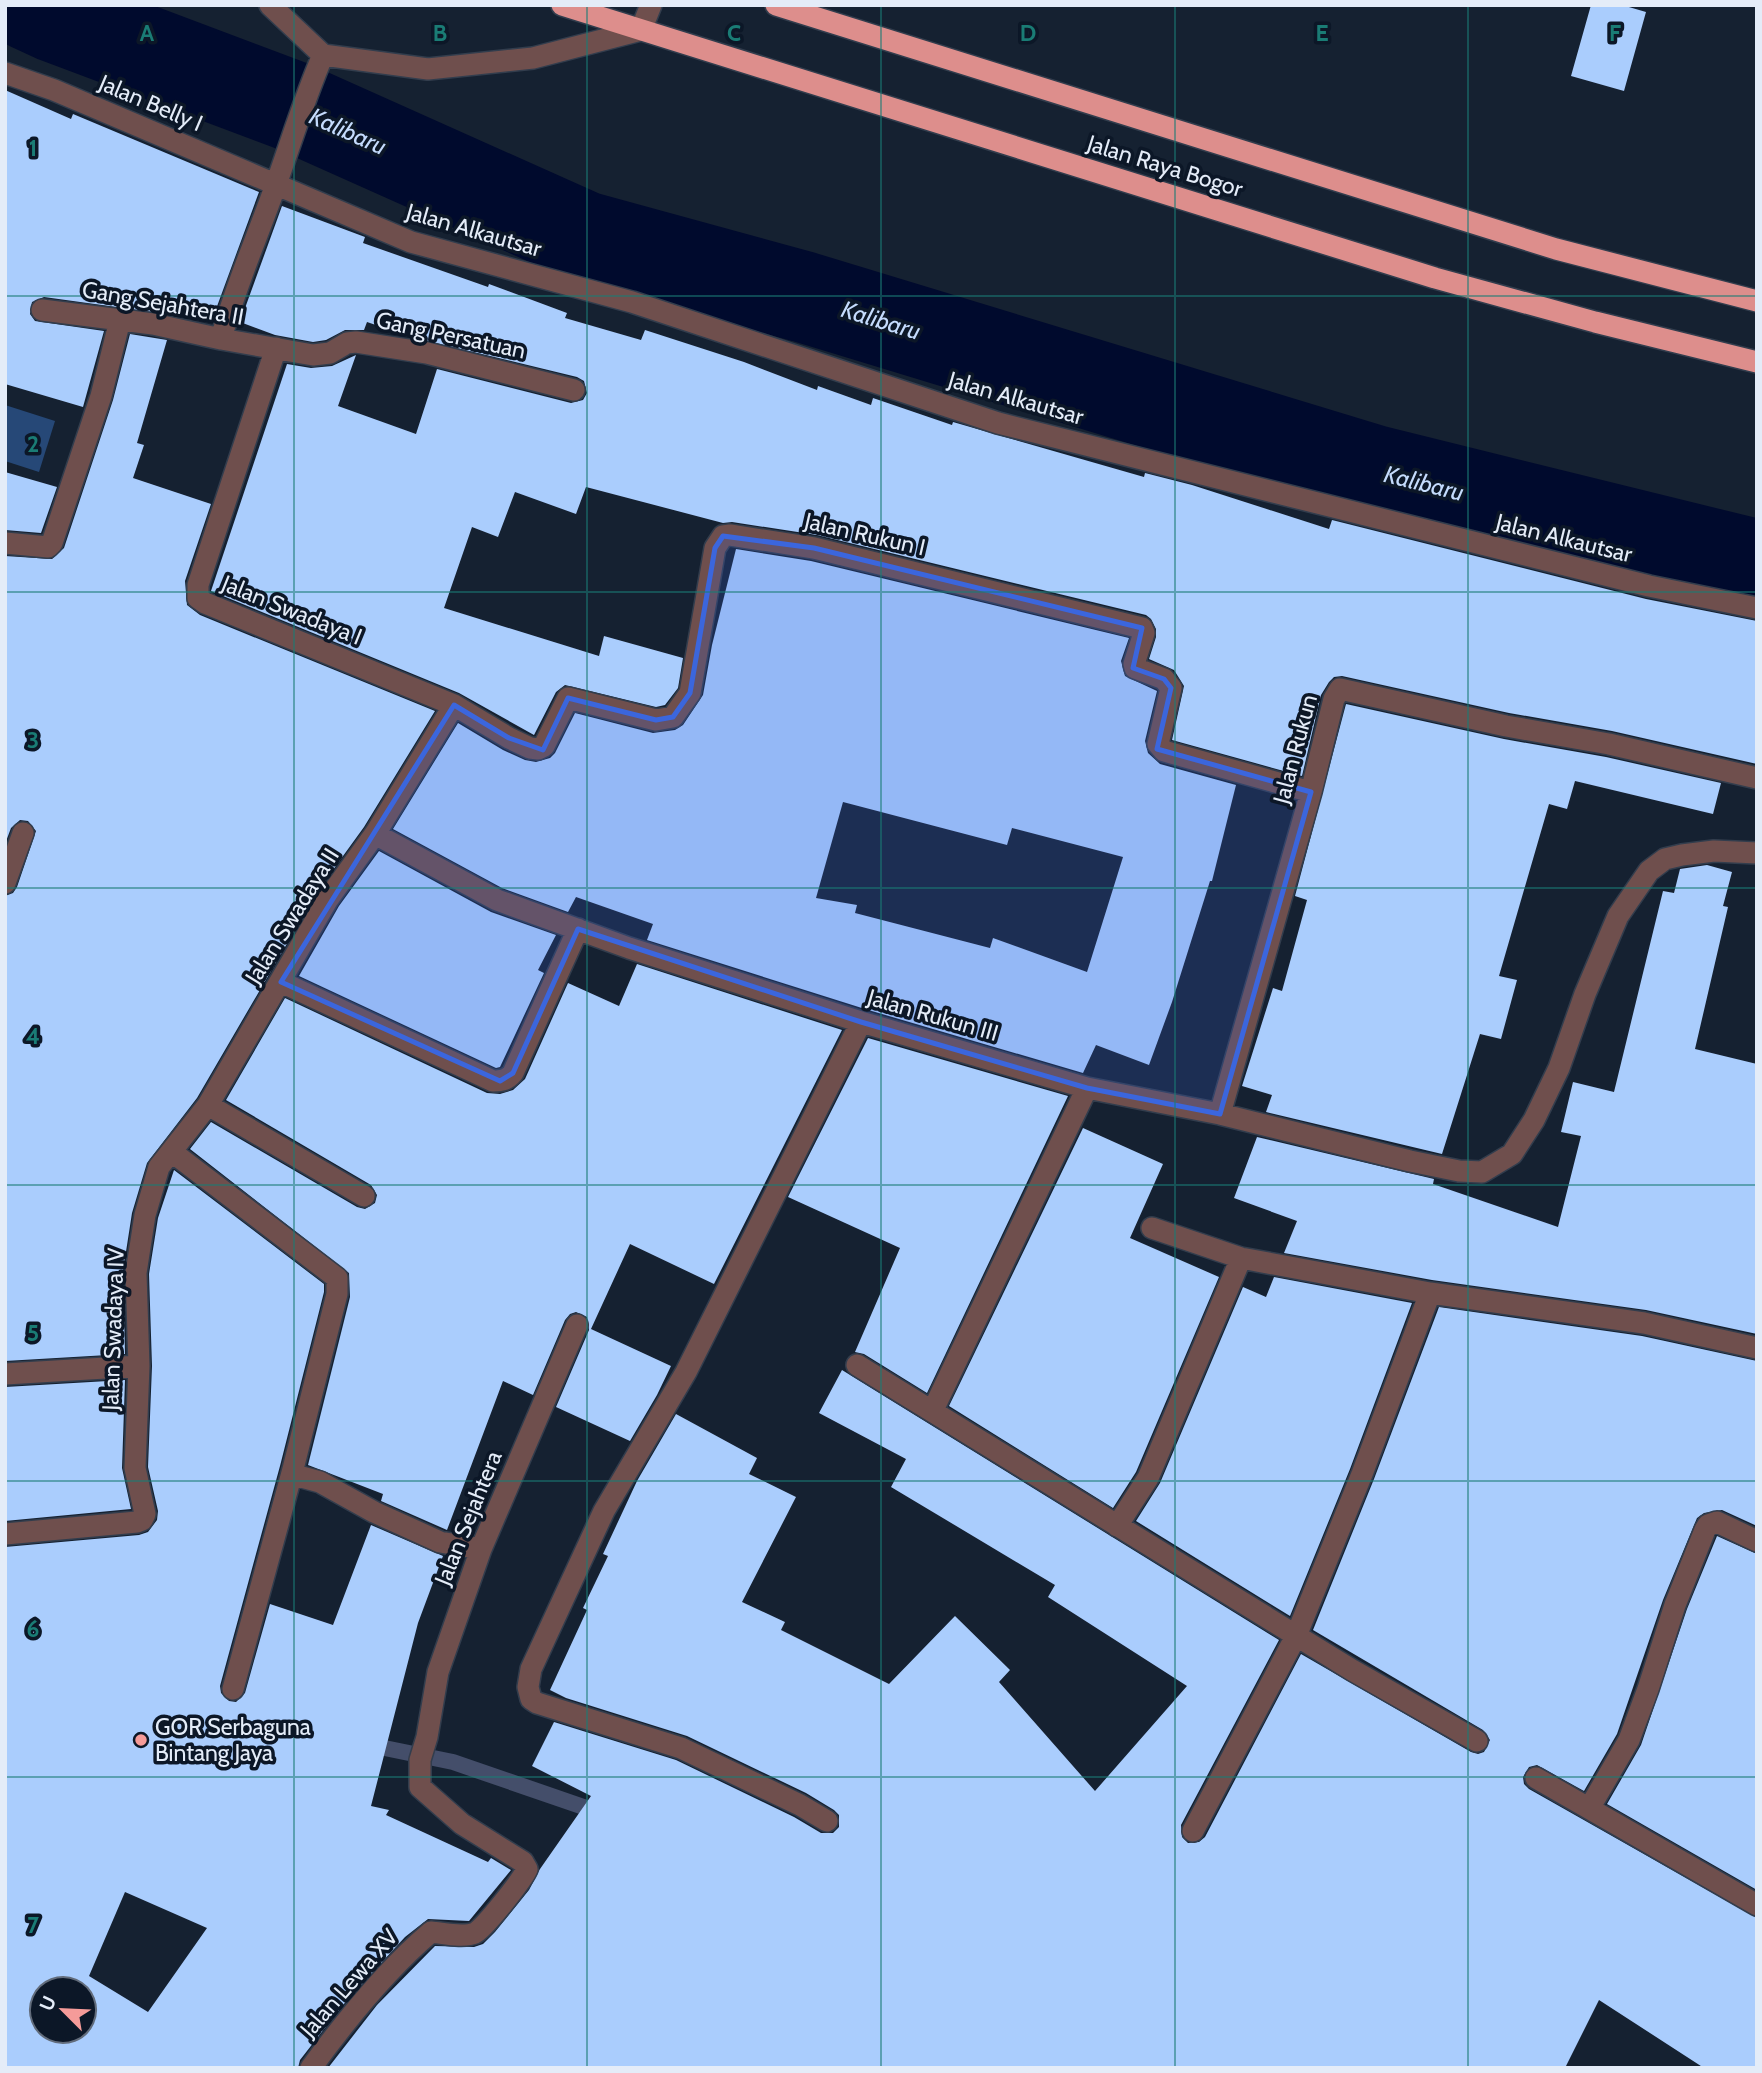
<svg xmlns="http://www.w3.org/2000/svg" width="1762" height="2073" font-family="Cabin,sans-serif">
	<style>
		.green { fill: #264877 }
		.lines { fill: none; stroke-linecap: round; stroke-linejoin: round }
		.stream { stroke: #444e6a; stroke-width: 16 }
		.river { stroke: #000a2d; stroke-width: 91 }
		.building { fill: #aacdfd; fill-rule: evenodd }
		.minor-casing { stroke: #323d4d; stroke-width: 24 }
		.highway-casing { stroke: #323d4d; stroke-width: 24 }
		.minor { stroke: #6f4f4d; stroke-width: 21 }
		.highway { stroke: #dd8e8c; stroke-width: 21 }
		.marked { fill: #3b66dd; fill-opacity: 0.2; stroke: #3b66dd; stroke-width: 5; stroke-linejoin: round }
		.grid { fill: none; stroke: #1a7c75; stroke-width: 2; stroke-opacity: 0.55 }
		.poi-dot { fill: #f59b99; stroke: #0c1727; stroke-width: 2.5 }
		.labels { text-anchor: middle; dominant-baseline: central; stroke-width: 7; stroke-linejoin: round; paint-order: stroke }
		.street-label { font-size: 23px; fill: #e4ecf8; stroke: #0c1727 }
		.poi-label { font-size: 23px; fill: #e4ecf8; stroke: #0c1727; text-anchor: start }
		.water-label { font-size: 24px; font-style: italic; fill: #c5dcfd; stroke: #0c1727 }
		.grid-label { font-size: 23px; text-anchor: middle; font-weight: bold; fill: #1a7c75; stroke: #0c1727; stroke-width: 7; stroke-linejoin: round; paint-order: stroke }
	</style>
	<rect width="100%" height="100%" fill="#152131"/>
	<!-- green -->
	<path class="green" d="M5,405l50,16 -16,51 -34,-11z"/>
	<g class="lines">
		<!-- stream -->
		<path class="stream" d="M365,1744l88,18 148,51"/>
		<!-- river -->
		<path class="river" d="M29,5l26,12 237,89 293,131 219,60 572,174 381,94"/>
	</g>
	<!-- building -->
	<path class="building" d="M1591,5h31l24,7 -22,79 -53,-15z
		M5,90l66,29 2,-5 186,78 -47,128 -36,-14 -2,9 -130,-18 -12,5 -2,12 5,7 69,10 -21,76 -78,-23z
		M282,206l83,31 -2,6 125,44 1,-3 78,29 -2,5 76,22 4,-10 99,32 73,28 1,-4 53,19 2,-7 79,27 1,-3 191,55 1,-4 47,12 137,44 3,-9 314,79 111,22v143l-145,-33 -103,-18 -167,-37 -8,1 -5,5 -8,13 -19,81 -130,-36 12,-54 -10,-16 -25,-11 7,-22v-8l-5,-10 -5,-4 -329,-80 -85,-13 -9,1 -137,-36 -10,27 -61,-22 -17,45 -26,-10 -28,81 155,48 5,-20 79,22 -5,30 -13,17 -9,2 -91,-22 -9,7 -22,43 -75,-42 -248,-102 76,-227 24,4 21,-2 24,-11 -18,51 78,28 21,-65 134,34 12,-3 4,-7 -3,-12 -7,-4 -166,-40 -44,-15 -3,8h-19l-19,10 -13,2 -38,-7 -35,-13z
		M130,334l37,6 -30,103 7,2 -11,33 78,26 -26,77 2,24 13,10 235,96 -71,116 -47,65 -120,206 -50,65 -15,50 -9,58 2,83 -120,7v-465l8,-3 4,-6 19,-56 -8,-10 -8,-1 -9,8 -6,16v-288l47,3 12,-11 49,-148z
		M5,472l52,15 -16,46 -36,-3z
		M736,549l75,12 318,77 -8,23 4,15 32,15 -12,50 3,12 12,11 76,21 -24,96h-2l-38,121 -23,63 -53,-20 -13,28 -218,-64 -218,-69 6,-16 -77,-27 -8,15 -66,-24 -109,-59 65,-106 45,27 22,10 11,2 14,-4 5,-5 20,-40 78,20 22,-3 8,-5 20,-30 9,-50zM843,802l164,43 5,-17 111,29 -36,115 -94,-34 -3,10 -135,-35 2,-8 -41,-7z
		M1346,704l158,35 102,18 115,26 -8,31 -138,-33 -8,28 -18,-5 -50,172 18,4 -16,59 -21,-5 -38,120 -176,-42 6,-17 -30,-9 31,-98 9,3 25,-91 -12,-4z
		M379,851l112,61 65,23 -18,35 6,3 -44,94 -4,1 -197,-92 40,-70z
		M1707,865l25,7 -9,34 5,1 -33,142 62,15v270l-111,-24 -214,-30 -148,-27 13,-32 -63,-23 23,-61 177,42 -1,5 125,43 23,-91 -20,-4 12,-50 41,10 49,-201 11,2 6,-24z
		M637,964l205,66 -128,254 -84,-40 -39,85 80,37 -14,29 -27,46 -74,-34 33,-77 -2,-13 -11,-5 -6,2 -5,6 -32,75 -30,-14 -56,149 -66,-29 2,-7 -75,-29 42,-168 -1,-24 -159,-124 21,-27 146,85 8,2 10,-6 2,-8 -6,-10 -145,-85 59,-102 202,95 13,1 13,-4 12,-11 43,-96 51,23z
		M868,1038l200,58 -141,297 -63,-39 -9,-2 45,-104 -112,-51z
		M1083,1128l80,36 -33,74 89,39 -83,195 -23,36 -164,-102z
		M174,1170l150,114v8l-44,174 -60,220 1,7 8,8 7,1 9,-9 25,-89 63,21 38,-100 72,31 -25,67 -47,183 18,4 -3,5 102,47 3,-4 20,12 -42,51 -41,-2 -23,18 -63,69 -42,54 -2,8h-293v-521l134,-12 9,-3 9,-12 1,-9 -10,-44 4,-101 -3,-92 9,-56zM125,1892l82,36 -59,84 -59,-36zM42,1989h42v42h-42z
		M1274,1277l138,26 -62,166 -60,147 -154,-95 24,-38 83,-196 23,10z
		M1439,1307l203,29 115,25v165l-35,-16 -18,3 -7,5 -34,82 -46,134 -33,57 -47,-26 -8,2 -6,10 1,7 5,5 228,129v150h-53l-105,-68 -34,68h-1237l49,-63 58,-59 39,1 9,-3 12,-12 34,-42 11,-21 51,-73 -59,-30 22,-44 122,38 118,57 27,16h12l6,-6v-12l-5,-5 -28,-17 -119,-57 -121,-38 -16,-8 37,-80 -4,-2 25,-52 -5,-2 34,-73 39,-67 81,44 -8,16 47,23 -54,105 43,20 -4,8 108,54 66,-68 55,54 -11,12 96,109 92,-105 -139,-89 7,-12 -164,-98 15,-28 -87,-46 23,-43 437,270 -98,185 1,12 6,6 11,-1 6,-5 96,-183 170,98 7,2 6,-2 6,-12 -7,-10 -170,-100 61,-151z
		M125,1380l-3,88 9,41 -126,12v-134z
		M1717,1536l40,18v336l-150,-86 34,-59 46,-136z"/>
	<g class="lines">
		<defs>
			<path id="minor" d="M270,5l53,50 105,14 105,-11 108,-28 10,-25
				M5,73l49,17 357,152 221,60 366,121 651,163 108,22
				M42,310l111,14 68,15 92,16 17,-2 17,-10 9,-1 71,11 147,37
				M221,339c14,-52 36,-101 54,-152 16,-44 29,-88 48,-132
				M276,348l-78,237v13l7,5 249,102 55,33 21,10 8,1 6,-3 24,-48 88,22 17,-3 17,-24 25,-145 8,-12 7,-1 84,13 328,80 2,5 -10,31 1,4 29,11 7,9 -13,56 6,7 147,41
				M5,543l43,4 4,-4 49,-147 19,-76
				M375,834l122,66 132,48 232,74 226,66 133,26 190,47 49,10 23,1 30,-18 22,-34 25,-52 26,-74 33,-78 31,-45 16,-12 17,-4 32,-4 43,2
				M5,883l18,-50
				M281,982l212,99c9,0 14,-1 20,-8l65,-144
				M208,1105l156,91
				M1220,1114l91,-322 23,-93 6,-10 166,37 103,18 148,34
				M172,1152l165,126v16l-44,175 5,7 22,6 54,30 66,30 41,7
				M1152,1228l89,30 189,35 214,30 113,25
				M857,1365l495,305 125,71
				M5,1374l134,-8
				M933,1410l154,-322
				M1117,1526l31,-48 93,-220
				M5,1534l132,-12 5,-2 3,-6 -10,-46 4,-102 -3,-93 9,-58 14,-48 49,-62 120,-206 47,-65 79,-129
				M233,1689l60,-220
				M1536,1778l221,127
				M1590,1807l39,-67 19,-51 27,-84 30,-75 3,-5 9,-3 40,19
				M827,1821l-27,-16 -119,-57 -144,-45 -6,-4 -3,-12 3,-18 73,-158 82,-139 175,-350
				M1193,1831l103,-195 66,-162 68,-181
				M311,2068c35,-48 75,-98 120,-136 12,1 32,6 44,1 8,-3 48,-54 52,-64l-4,-7 -61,-38 -42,-37v-27l7,-23 11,-65 43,-123 96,-224"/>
			<path id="highway" d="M562,5l873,273 160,44 162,40
				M776,5l780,244 201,52"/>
		</defs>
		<!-- minor casing -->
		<use href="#minor" class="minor-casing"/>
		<!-- highway casing -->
		<use href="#highway" class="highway-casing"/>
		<!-- minor -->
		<use href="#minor" class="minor"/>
		<!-- highway -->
		<use href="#highway" class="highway"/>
	</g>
	<!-- marked area -->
	<path class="marked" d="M723,536l91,12 328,80 -9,40 31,11 7,9 -14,61 154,43 -91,322 -133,-26 -226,-66 -283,-93 -65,144 -13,8 -219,-99 173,-277 55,33 34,12 25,-52 88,22 17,-3 17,-24 25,-145z"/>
	<!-- grid -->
	<path class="grid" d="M294,5v2063M587,5v2063M881,5v2063M1175,5v2063M1468,5v2063M5,296h1752M5,592h1752M5,888h1752M5,1185h1752M5,1481h1752M5,1777h1752"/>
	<!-- markers -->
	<circle class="poi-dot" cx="141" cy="1740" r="7"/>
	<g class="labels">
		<!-- street labels -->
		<g class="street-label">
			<text transform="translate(151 103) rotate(23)">Jalan Belly I</text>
			<text transform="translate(1165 166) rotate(17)">Jalan Raya Bogor</text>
			<text transform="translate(474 230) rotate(16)">Jalan Alkautsar</text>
			<text transform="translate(163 303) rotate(10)">Gang Sejahtera II</text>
			<text transform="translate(451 335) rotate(12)">Gang Persatuan</text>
			<text transform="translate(1016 398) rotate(16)">Jalan Alkautsar</text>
			<text transform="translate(865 534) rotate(13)">Jalan Rukun I</text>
			<text transform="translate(1564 538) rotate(14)">Jalan Alkautsar</text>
			<text transform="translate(292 610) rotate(22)">Jalan Swadaya I</text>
			<text transform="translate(1295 749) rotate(-75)">Jalan Rukun</text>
			<text transform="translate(292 916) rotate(-58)">Jalan Swadaya II</text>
			<text transform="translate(933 1015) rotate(16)">Jalan Rukun III</text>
			<text transform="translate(113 1329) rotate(-88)">Jalan Swadaya IV</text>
			<text transform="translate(468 1518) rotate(-68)">Jalan Sejahtera</text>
			<text transform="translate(349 1983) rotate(-49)">Jalan Lewa XV</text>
		</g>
		<!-- poi labels -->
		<g class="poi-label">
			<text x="155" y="1727">GOR Serbaguna<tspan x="155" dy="26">Bintang Jaya</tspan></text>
		</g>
		<!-- water labels -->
		<g class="water-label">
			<text transform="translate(348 131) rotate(24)">Kalibaru</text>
			<text transform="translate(881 320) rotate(17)">Kalibaru</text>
			<text transform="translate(1424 483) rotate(14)">Kalibaru</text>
		</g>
	</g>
	<g class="grid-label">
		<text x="147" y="41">A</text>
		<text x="440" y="41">B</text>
		<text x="734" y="41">C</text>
		<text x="1028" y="41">D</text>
		<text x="1322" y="41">E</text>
		<text x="1615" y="41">F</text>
		<text x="33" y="156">1</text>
		<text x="33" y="452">2</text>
		<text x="33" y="748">3</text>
		<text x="33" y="1044">4</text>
		<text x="33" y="1341">5</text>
		<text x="33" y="1637">6</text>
		<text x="33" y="1933">7</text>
	</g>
	<!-- border -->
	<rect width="1762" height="2073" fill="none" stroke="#e4ecf8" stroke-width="14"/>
	<!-- north arrow -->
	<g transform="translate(63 2010) rotate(294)"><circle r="33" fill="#0c1727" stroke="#626c7b" stroke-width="2"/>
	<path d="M0-5L12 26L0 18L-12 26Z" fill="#f59b99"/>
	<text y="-10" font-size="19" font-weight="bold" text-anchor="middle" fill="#e4ecf8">U</text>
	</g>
</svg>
